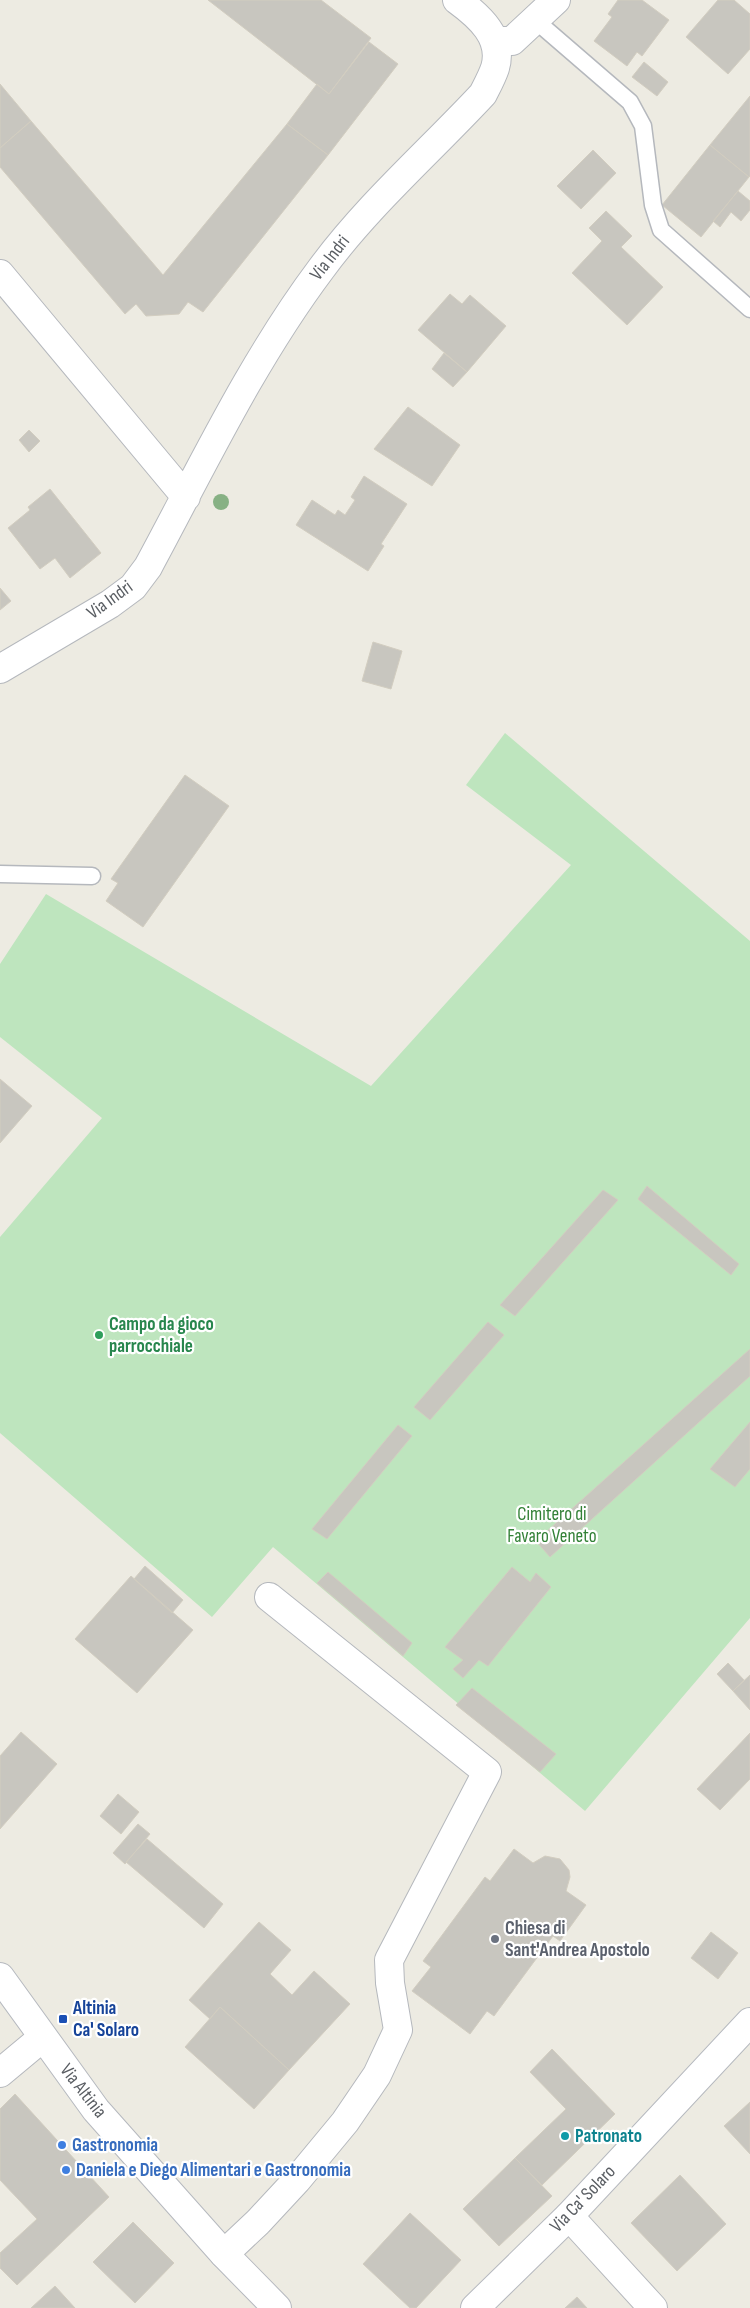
<svg xmlns="http://www.w3.org/2000/svg" width="750" height="2308" font-family="'Sofia Sans Condensed',sans-serif">
	<style>
		.green { fill: #bee5be }
		.building { fill: #c8c6bf; stroke: #d2cdc0 }
		.lines { fill: none; stroke-linecap: round; stroke-linejoin: round }
		.lane-casing { stroke: #b5b8bd; stroke-width: 19 }
		.street-casing { stroke: #b5b8bd; stroke-width: 30 }
		.secondary-casing { stroke: #b6b9bf; stroke-width: 30 }
		.lane { stroke: #fff; stroke-width: 16 }
		.street { stroke: #fff; stroke-width: 28 }
		.secondary { stroke: #fff; stroke-width: 28 }
		.tree { fill: #87b184 }
		.leisure-dot { fill: #2e9e5b; stroke: #fff; stroke-width: 2 }
		.worship-dot { fill: #6b7280; stroke: #fff; stroke-width: 2 }
		.transit-dot { fill: #1a4fb4; stroke: #fff; stroke-width: 2 }
		.culture-dot { fill: #0f9aa8; stroke: #fff; stroke-width: 2 }
		.shop-dot { fill: #3f7fe0; stroke: #fff; stroke-width: 2 }
		.labels { text-anchor: middle; dominant-baseline: central; stroke-width: 4.5; stroke-linejoin: round; paint-order: stroke }
		.street-label { font-size: 19px; fill: #5a5e63; stroke: #fff }
		.leisure-label { font-size: 19px; font-weight: bold; fill: #27864d; stroke: #fff; text-anchor: start }
		.park-label { font-size: 19px; fill: #338137; stroke: #fff }
		.worship-label { font-size: 19px; font-weight: bold; fill: #5b616d; stroke: #fff; text-anchor: start }
		.transit-label { font-size: 19px; font-weight: bold; fill: #164399; stroke: #fff; text-anchor: start }
		.culture-label { font-size: 19px; font-weight: bold; fill: #0d838f; stroke: #fff; text-anchor: start }
		.shop-label { font-size: 19px; font-weight: bold; fill: #366cbe; stroke: #fff; text-anchor: start }
	</style>
	<rect width="100%" height="100%" fill="#edebe2"/>
	<!-- green -->
	<path class="green" d="M505,733l245,208v677l-165,193 -312,-264 -61,70 -212,-184v-196l102,-119 -102,-81v-73l46,-70 325,192 200,-221 -105,-80z"/>
	<!-- building -->
	<path class="building" d="M208,0h113l50,38 -42,56z
		M618,0h24l27,20 -27,36 -5,-4 -10,14 -33,-25 18,-24 -4,-3z
		M718,0h16l16,14v35l-22,25 -42,-37z
		M369,42l29,22 -70,91 -41,-31 30,-40 12,10z
		M644,62l24,20 -11,14 -25,-19z
		M0,84l31,37 -31,27z
		M750,96v80l-1,1 -39,-32z
		M31,121l132,154 124,-151 41,31 -125,157 -15,-10 -9,12 -33,2 -10,-12 -11,10 -125,-147v-19z
		M710,145l39,32 -48,60 -39,-32z
		M593,150l23,23 -35,36 -24,-23z
		M738,191l12,10v9l-9,11 -10,-9 -11,15 -7,-6z
		M606,211l26,25 -11,11 42,40 -36,38 -55,-52 30,-32 -13,-13z
		M450,294l12,10 8,-9 36,31 -39,46 -49,-42z
		M444,353l23,19 -14,15 -21,-18z
		M408,407l52,38 -28,41 -58,-37z
		M29,430l11,11 -11,11 -10,-12z
		M364,476l43,28 -26,40 3,2 -16,25 -72,-46 16,-25 23,15 3,-5 7,5 10,-15 -4,-3z
		M50,489l51,64 -31,25 -15,-20 -15,11 -32,-41 22,-18 -2,-3z
		M0,588l11,13 -11,9z
		M373,642l29,9 -11,38 -29,-8z
		M185,775l44,31 -86,121 -37,-26 12,-18 -7,-4z
		M0,1079l32,27 -32,37z
		M647,1186l92,78 -8,11 -93,-76z
		M603,1190l15,10 -103,116 -15,-11z
		M488,1322l16,13 -74,85 -16,-13z
		M750,1349v27l-200,181 -14,-16z
		M750,1422v47l-15,18 -25,-18z
		M398,1425l14,11 -85,103 -15,-10z
		M145,1566l38,34 -11,13 -38,-34z
		M512,1567l18,15 6,-9 15,14 -63,79 -9,-6 -16,18 -10,-9 10,-9 -18,-13z
		M328,1572l84,71 -9,13 -86,-73z
		M131,1576l62,54 -56,63 -62,-54z
		M728,1663l16,17 -11,11 -16,-17z
		M750,1675v35l-17,-19z
		M472,1688l84,66 -16,18 -84,-67z
		M21,1732l36,32 -57,65v-73z
		M750,1733v46l-30,31 -23,-21z
		M118,1794l21,18 -18,22 -21,-18z
		M138,1824l12,10 -25,30 -12,-11z
		M147,1839l76,65 -19,24 -78,-66z
		M514,1849l19,14 12,-7 15,3 9,11 1,7 -4,14 20,14 -26,36 -7,-5 -59,80 -7,-5 -17,23 -58,-43 19,-24 -8,-6 62,-84 5,4z
		M259,1922l32,28 -21,24 22,21 22,-24 36,33 -61,66 -69,-63 -10,12 -21,-19z
		M711,1932l27,21 -20,26 -27,-21z
		M220,2007l69,63 -35,39 -69,-62z
		M552,2049l63,65 -73,71 -27,-27 51,-49 -36,-37z
		M15,2094l94,103 -92,88 -17,-17v-15l37,-34 -37,-39v-71z
		M750,2102v52l-26,-28z
		M515,2158l37,38 -53,50 -36,-37z
		M680,2175l46,49 -49,47 -46,-48z
		M410,2213l51,47 -45,48h-6l-47,-44z
		M133,2222l41,41 -39,40 -42,-41z
		M55,2286l20,22h-44z
		M577,2297l10,11h-22z"/>
	<g class="lines">
		<defs>
			<path id="lane" d="M535,20l95,82 13,24 10,79 8,25 89,79
				M0,874l92,2"/>
			<path id="street" d="M496,41h16l44,-41
				M0,274l186,223
				M0,669l110,-65 23,-17 15,-20c54,-100 104,-206 173,-298 47,-64 108,-117 162,-175 4,-8 9,-17 12,-26 9,-30 -16,-52 -38,-68
				M0,2073l42,-35
				M569,2216l84,92
				M224,2254l34,-32 39,-42 48,-58 32,-47 21,-45 -8,-47 -1,-23 98,-188 -218,-175"/>
			<path id="secondary" d="M0,1977l96,133 128,144 53,54
				M475,2308l94,-92 181,-194"/>
		</defs>
		<!-- lane casing -->
		<use href="#lane" class="lane-casing"/>
		<!-- street casing -->
		<use href="#street" class="street-casing"/>
		<!-- secondary casing -->
		<use href="#secondary" class="secondary-casing"/>
		<!-- lane -->
		<use href="#lane" class="lane"/>
		<!-- street -->
		<use href="#street" class="street"/>
		<!-- secondary -->
		<use href="#secondary" class="secondary"/>
	</g>
	<!-- trees -->
	<circle class="tree" cx="221" cy="502" r="8"/>
	<!-- markers -->
	<circle class="leisure-dot" cx="99" cy="1335" r="5"/>
	<circle class="worship-dot" cx="495" cy="1939" r="5"/>
	<rect class="transit-dot" x="58" y="2014" width="10" height="10" rx="2.5"/>
	<circle class="culture-dot" cx="565" cy="2136" r="5"/>
	<g class="shop-dot">
		<circle cx="62" cy="2145" r="5"/>
		<circle cx="66" cy="2170" r="5"/>
	</g>
	<g class="labels">
		<!-- street labels -->
		<g class="street-label">
			<text transform="translate(330 258) rotate(-52)">Via Indri</text>
			<text transform="translate(110 600) rotate(-36)">Via Indri</text>
			<text transform="translate(83 2091) rotate(52)">Via Altinia</text>
			<text transform="translate(583 2199) rotate(-46)">Via Ca' Solaro</text>
		</g>
		<!-- leisure labels -->
		<g class="leisure-label">
			<text x="109" y="1324">Campo da gioco<tspan x="109" dy="22">parrocchiale</tspan></text>
		</g>
		<!-- park labels -->
		<g class="park-label">
			<text x="552" y="1514">Cimitero di<tspan x="552" dy="22">Favaro Veneto</tspan></text>
		</g>
		<!-- worship labels -->
		<g class="worship-label">
			<text x="505" y="1928">Chiesa di<tspan x="505" dy="22">Sant'Andrea Apostolo</tspan></text>
		</g>
		<!-- transit labels -->
		<g class="transit-label">
			<text x="73" y="2008">Altinia<tspan x="73" dy="22">Ca' Solaro</tspan></text>
		</g>
		<!-- culture labels -->
		<g class="culture-label">
			<text x="575" y="2136">Patronato</text>
		</g>
		<!-- shop labels -->
		<g class="shop-label">
			<text x="72" y="2145">Gastronomia</text>
			<text x="76" y="2170">Daniela e Diego Alimentari e Gastronomia</text>
		</g>
	</g>
</svg>
